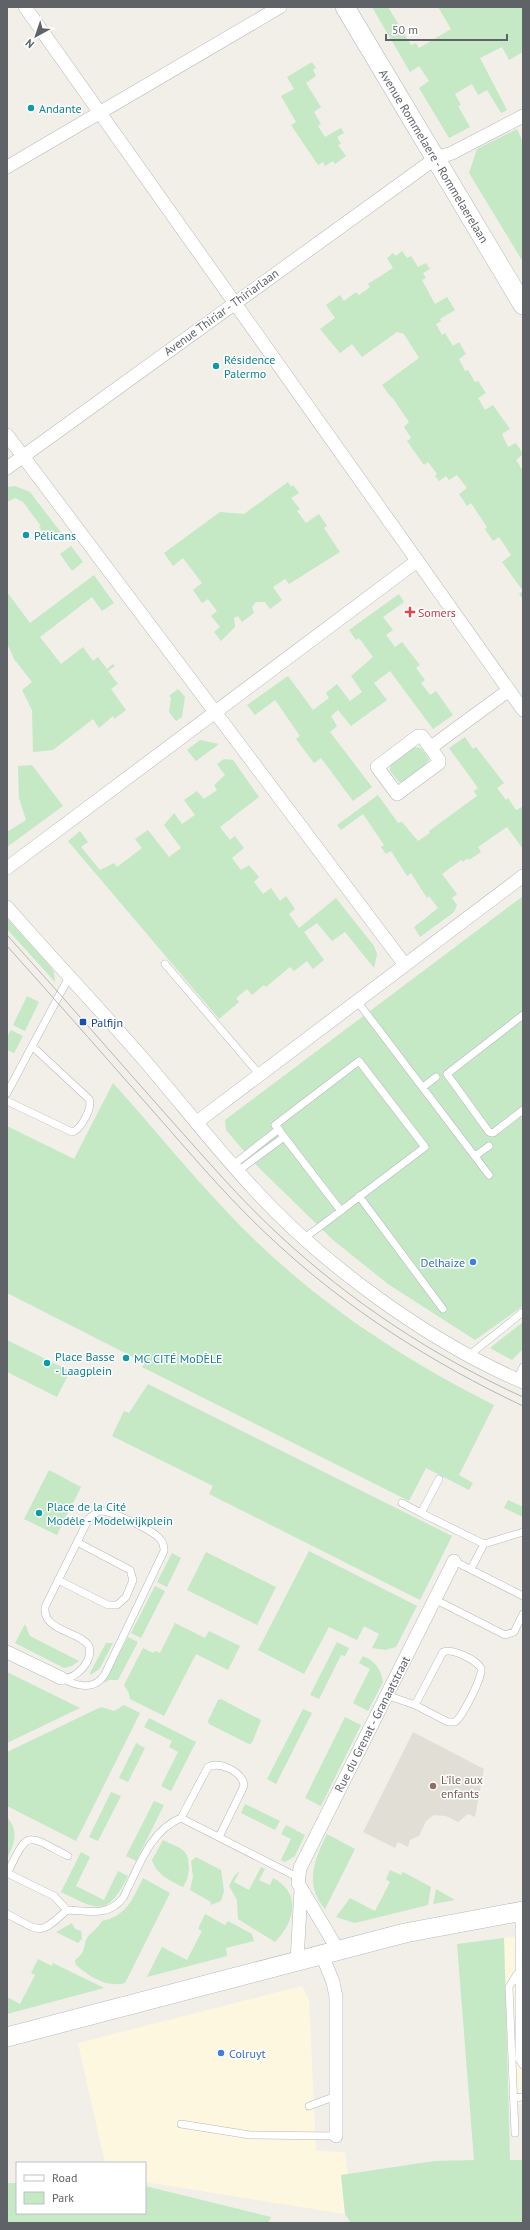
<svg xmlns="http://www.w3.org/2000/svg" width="530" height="2230" font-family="'PT Sans',sans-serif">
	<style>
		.commercial { fill: #fef7e0 }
		.education { fill: #e1ded6 }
		.green { fill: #c5e8c5 }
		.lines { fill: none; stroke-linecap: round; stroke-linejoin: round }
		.lane-casing { stroke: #b5b8bc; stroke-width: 8 }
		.street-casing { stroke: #b5b8bc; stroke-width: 14 }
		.secondary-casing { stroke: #b6babf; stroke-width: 20 }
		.lane { stroke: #fff; stroke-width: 7 }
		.street { stroke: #fff; stroke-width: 13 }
		.secondary { stroke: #fff; stroke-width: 19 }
		.tram { stroke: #b6b7b8; stroke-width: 1 }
		.culture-dot { fill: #0f9aa8; stroke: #fff; stroke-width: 1.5 }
		.health-dot { fill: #e0444e; stroke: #fff; stroke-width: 1.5 }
		.transit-dot { fill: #1a4fb4; stroke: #fff; stroke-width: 1.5 }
		.shop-dot { fill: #3f7fe0; stroke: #fff; stroke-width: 1.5 }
		.education-dot { fill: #8d6e63; stroke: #fff; stroke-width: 1.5 }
		.labels { text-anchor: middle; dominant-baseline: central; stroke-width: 3; stroke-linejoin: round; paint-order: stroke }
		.culture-label { font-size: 12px; fill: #0d838f; stroke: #fff; text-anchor: start }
		.street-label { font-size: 12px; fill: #5f6368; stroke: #fff }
		.health-label { font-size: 12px; fill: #be3a42; stroke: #fff; text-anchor: start }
		.transit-label { font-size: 12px; fill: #164399; stroke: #fff; text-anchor: start }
		.shop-label { font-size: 12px; fill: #366cbe; stroke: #fff; text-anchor: end }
		.education-label { font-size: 12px; fill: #785e54; stroke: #fff; text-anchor: start }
	</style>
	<rect width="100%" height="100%" fill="#f1efe8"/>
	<!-- commercial -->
	<path class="commercial" d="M523,1933v171h-14l-5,-166 18,-2z
		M302,1986l7,13 7,152 29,1 3,22 -7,1 4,39 -200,-32v-19h-40l-27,-120z"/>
	<!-- education -->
	<path class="education" d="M413,1732l71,37 -9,48 -7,-3 -10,8 -12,-6 -12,-1 -8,6 -7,15 -9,4 -2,7 -10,-5 -3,6 -32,-16z"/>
	<!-- green -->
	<path class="green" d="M372,7h16l23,38 5,-2 3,5 32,-19 -13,-22h85v45l-14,8 -7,-13 -22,11 27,52 -6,3 -14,-23 -9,5 -6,-11 -17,10 6,11 -3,1 12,21 -21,11 -30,-50 10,-7 -10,-15 -9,6z
		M312,62l4,6 -3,2 3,6 -10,7 15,24 -7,5 7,12 -3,2 7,11 16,-9 3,5 -7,4 4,7 -3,1 8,11 -11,8 -2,-3 -8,5 -2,-4 -5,3 -27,-40 5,-3 -15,-26 13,-7 -7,-12z
		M517,129l6,13v120l-54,-89 8,-24z
		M402,251l5,7 4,-2 7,11 8,-4 4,6 -7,4 3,5 -4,2 13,24 12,-7 8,13 -15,9 1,2 -5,3 6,11 3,-2 8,13 6,-4 7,12 -7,5 6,12 3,-1 7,12 3,-1 8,12 -8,5 7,12 8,-5 17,24 -8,5 6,13 8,-4 7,11 -7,6 7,11v128l-4,-5 4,-3 -21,-29 9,-7 -12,-18 -6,4 -8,-12 2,-2 -16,-24 -4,3 -8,-12 8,-6 -10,-13 -8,5 -3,-4 -7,5 -4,-5 2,-2 -9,-12 -4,3 -17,-24 4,-3 -7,-11 5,-5 -17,-25h-1l-9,-12 37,-27 -15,-24 -7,-2 -35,25 -10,-13 -12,9 -20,-24 15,-11 -9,-13 14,-10 4,6 12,-9 3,3 11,-8 -2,-3 25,-16 -6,-10 6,-5 3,3z
		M288,482l3,5 2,-2 6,8 -8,5 9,11 -3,2 9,12 13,-9 8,12 -3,2 16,24 -51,32 -4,-5 -12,8 9,13 -12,9 -5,-7h-9l-4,5 2,6 -12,9 -4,-6 -4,2 1,9 -14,14 -7,-9 6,-5 -9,-11 6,-5 -9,-12 -6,4 -9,-13 9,-7 -19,-25 -10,8 -9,-13 56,-41 24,2z
		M15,486l15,6 32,42 -12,8 -11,-15 2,-1 -18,-24 -8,-4 -8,4v-15z
		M71,546l12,16 -11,9 -12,-17z
		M94,575l20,28 -12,8 -10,-14 -52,40 21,27 22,-17 10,14 5,-4 9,12 6,-5 2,2 -7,5 10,13 -7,5 15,21 -12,9 -1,-3 -14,12 -6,-9 -40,31 -20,2 -1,-42 -10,-20 10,-8 -18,-23 -7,-16v-51l23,31z
		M399,594l5,8 -21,15 10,13 -7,5 9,12 7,-5 18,23 -4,3 9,12 -4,3 9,12 6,-4 17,24 -20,14 -43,-58 -16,12 13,17 -36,26 -13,-16 -7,6 6,10 -7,6 42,55 -19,14 -32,-43 -7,5 -18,-24 4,-3 -25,-36 -20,15 -8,-10 41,-29 25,34 16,-12 -3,-5 11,-9 13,17 12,-9 -11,-16 22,-19 -14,-19 -3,2 -7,-10z
		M178,689l7,8 -3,20 -6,4 -7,-9 2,-14 -2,-2z
		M465,737l8,12 3,-2 28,36 -7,5 9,12 2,-2 8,12 6,-3 1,2v40l-16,-22 -29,20 3,5 -12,8 -1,-2 -5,4 -2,-2 -19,14 15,20 -5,4 5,7 -3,7 -34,25 -6,-10 24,-19 -9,-12 -2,2 -16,-25 -4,3 -16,-25 -5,3 -5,-7 3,-2 -21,-31 -22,16 -4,-5 41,-30 20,28 4,-1 16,19 12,-8 -1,-2 48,-35 -3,-5 4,-3 -29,-40z
		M200,740l19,4 -23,17 -9,-11z
		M414,747l7,1 8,11c-3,9 -20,23 -30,23l-9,-11v-6z
		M224,759l9,1 26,37 -39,30 10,13 5,-4 9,12 -12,10 9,12 8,-5 10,12 -5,5 9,12 8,-6 9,13 6,-5 9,13 -6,5 10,14 37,-30 38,48 3,8 -3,14 -29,-36 -13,9 -15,-18 -13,9 20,28 -11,9 -6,-8 -13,10 -4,-4 -24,20 -2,-2 -12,10 -5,-6 -11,9 3,4 -20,17 -151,-178 12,-10 8,11 -7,5 19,23 14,-7 3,4 25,-19 -7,-9 13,-9 21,27 12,-9 -17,-23 10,-12 8,11 13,-9 -11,-15 13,-9 7,8 13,-9 -3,-5 11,-10 -8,-11z
		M32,765l31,41 -56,41v-15l19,-12 -7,-22 -1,-32z
		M523,896v410l-48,34 -87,-56 -55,-44 -79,-77 -28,-33 -1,-10z
		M7,918l43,48 4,6 1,10 -48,-53z
		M27,996l12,6 -14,29 -12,-6z
		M11,1030l12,6 -9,17 -7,-3v-13z
		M113,1083c39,43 75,88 115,130 75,80 168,143 266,192l-35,70 14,8 -4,7 -43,-22 -17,33 -267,-134 3,-4 -138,-70v-167l67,33z
		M523,1322v27l-11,11 -22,-12z
		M7,1340l63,31 -13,26 -50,-25z
		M148,1384l304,152 -32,64 -211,-106 4,-8 -101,-50 12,-25 5,2z
		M49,1470l32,17 -24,48 -33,-16z
		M508,1500l15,7v10l-19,-9z
		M309,1551l108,55 -21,41 -11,3 -13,-2 7,-14 -15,-8 -7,14 -28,-13 -25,47 -46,-24z
		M206,1552l70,35 -19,38 -70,-35z
		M172,1553l9,5 -14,29 -10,-5z
		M155,1586l10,5 -24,47 -10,-5z
		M175,1623l30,15 4,-7 31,15 -12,24 -32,-16 -32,62 -34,-17 -1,-6 -5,-8 19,-37 10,5 2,-2 5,2z
		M25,1624l5,12 49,25 -7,5 -8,2 -49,-25z
		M128,1637l10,5 -20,38h-9l-5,3z
		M337,1642l12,6 -4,8 -4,-1 -22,44 -9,-4z
		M106,1643h7l-13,25 -9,7 -1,-2z
		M363,1656c12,5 18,13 20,26l-15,29 -15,-8 17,-34 -11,-6z
		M7,1672l73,36 -73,35z
		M221,1699l40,21 -9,23 -3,1 -40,-20 -1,-3 10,-21z
		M124,1705l16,8 -64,128 -69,-35v-54l94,-45 13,4z
		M303,1709l9,4 -36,71 -9,-5z
		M345,1717l16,8 -40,81 -16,-8z
		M149,1718l47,24 -25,49 -10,-5 17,-34 -9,-5 3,-6 -28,-14z
		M136,1743l9,5 -17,34 -9,-4z
		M111,1792l10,4 -23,45 -9,-4z
		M154,1801l10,4 -28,56 -10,-5z
		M245,1804l35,17 -5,9 -34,-17z
		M7,1817c12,14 8,26 0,41z
		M286,1825l19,10 -10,21 -10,6 -4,-2 10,-21 -10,-5z
		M327,1834l28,15 -30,60c-21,-24 -11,-49 2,-75z
		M163,1840c17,9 26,7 26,29 -1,8 -2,12 -6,18 -14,-7 -26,-12 -31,-27z
		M81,1852l9,5 -14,29 28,14 14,-29 10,5c-21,42 -30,34 -67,16z
		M196,1857l25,13 3,21 -3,10 -11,4 1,-3 -21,-12 3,-13 -2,-16z
		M261,1867l4,2 -6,11 11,5 3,-7c29,15 22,44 2,64l-37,-23 -1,-19 -8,-14 5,-10 6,-5 -6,11 15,8z
		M390,1870l11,5 2,-3 28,15 -3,18 -73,18 -19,-6 14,-19 25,13 15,-29 -4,-3z
		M143,1878l27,15 -45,90c-18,5 -35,-6 -49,-18l-1,-5c12,-9 7,-11 12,-22 3,-5 10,-8 15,-17 25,-5 31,-23 41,-43z
		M436,1889l19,11 -22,4z
		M205,1914l20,11 3,-4 24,13 2,7 -28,7 1,8 -80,21 15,-30 25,13 15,-29 -4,-2z
		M72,1923l3,6 6,2 1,8 -4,4 -22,-11z
		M504,1938l6,222h13v63h-172l-6,-9 -4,-39 93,-14 40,-1 -17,-216z
		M38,1959l14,7 1,-3 51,25 -97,26v-17l13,7 15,-29 -4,-2z
		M7,2183h10v30h128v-27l126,31 -3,6h-261z"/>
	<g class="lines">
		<defs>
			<path id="lane" d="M165,964l95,111
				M357,1001l132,174
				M523,1015l-76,59 42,58 4,1 30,-23
				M423,1087l13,-10
				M7,1093l62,-116
				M7,1101l65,31c9,-2 21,-25 17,-33l-57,-53
				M475,1156l14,-10
				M233,1165l46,-36
				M238,1171l46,-34
				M359,1196l84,113
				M304,1238l14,-10 107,-81 -66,-86 -84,64 66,86
				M468,1356l55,-44
				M517,1380l6,-13
				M439,1479l-18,34 63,31 39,-12
				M402,1503l19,10
				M99,1511c11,-1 54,19 61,28 3,3 4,8 4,12l-59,123c-11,18 -29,12 -44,4 15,2 32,-16 28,-32 -11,-16 -46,-14 -44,-39l44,-89z
				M454,1561l69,35
				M471,1569l13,-25
				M58,1580l50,25h9l9,-8 7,-17 -3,-10 -53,-28
				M434,1599l71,36 9,-3 9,-18
				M384,1700l8,-3 23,8 33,17h7c7,-5 28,-45 26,-54 -5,-8 -28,-20 -38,-16l-28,53
				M181,1818l27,-51c12,-6 35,5 36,19l-25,51
				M7,1874c22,-45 18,-40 61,-18
				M67,1910c21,1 41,7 56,-12 15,-29 26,-67 58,-80l116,59
				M519,1913v146l4,6
				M7,1914c34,17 31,23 60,-4l-13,-14 -47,-23
				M513,2098l10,-1
				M309,2106l27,-10
				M181,2124l69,11 86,1
				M515,2133l-6,-146 8,-13 6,-1"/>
			<path id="street" d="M25,7l498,703
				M7,167l273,-160
				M7,435l398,530
				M7,468l429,-310 16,-5 71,-37
				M418,736h4l17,24v3l-42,31 -20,-27z
				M430,748l79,-58
				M7,868l410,-307
				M7,907c45,52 93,102 138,154 36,42 70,86 108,127 69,76 176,154 270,194
				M197,1122l326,-246
				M7,1652l54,26
				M338,1950l-40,-67 2,-15 154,-307
				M322,1955l11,27 3,15v139
				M297,1961l4,-72"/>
			<path id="secondary" d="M345,7l178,298
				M7,2037l398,-104 118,-22"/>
		</defs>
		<!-- lane casing -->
		<use href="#lane" class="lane-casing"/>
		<!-- street casing -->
		<use href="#street" class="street-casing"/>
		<!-- secondary casing -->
		<use href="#secondary" class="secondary-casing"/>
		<!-- lane -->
		<use href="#lane" class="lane"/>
		<!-- street -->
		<use href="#street" class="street"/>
		<!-- secondary -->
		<use href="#secondary" class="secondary"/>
		<!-- tram -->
		<path class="tram" d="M7,935c55,61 109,123 163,184 35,39 70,80 108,115 73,68 155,122 245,163
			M7,946c54,60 107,121 160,181 34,39 68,78 106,113 74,69 159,123 250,166"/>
	</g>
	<!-- markers -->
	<g class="culture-dot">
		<circle cx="31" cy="108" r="4"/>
		<circle cx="216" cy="366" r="4"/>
		<circle cx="26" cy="535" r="4"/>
		<circle cx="126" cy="1358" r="4"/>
		<circle cx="47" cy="1363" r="4"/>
		<circle cx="39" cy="1513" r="4"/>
	</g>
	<path class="health-dot" d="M408 606h4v4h4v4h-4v4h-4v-4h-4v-4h4z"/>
	<rect class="transit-dot" x="79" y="1018" width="8" height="8" rx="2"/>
	<g class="shop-dot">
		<circle cx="473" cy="1262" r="4"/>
		<circle cx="221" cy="2053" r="4"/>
	</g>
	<circle class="education-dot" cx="433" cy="1786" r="4"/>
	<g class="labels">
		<!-- culture labels -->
		<g class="culture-label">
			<text x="39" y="108">Andante</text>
			<text x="224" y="359">Résidence<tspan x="224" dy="14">Palermo</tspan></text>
			<text x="34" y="535">Pélicans</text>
			<text x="55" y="1356">Place Basse<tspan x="55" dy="14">- Laagplein</tspan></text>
			<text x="134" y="1358">MC CITÉ MoDÈLE</text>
			<text x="47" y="1506">Place de la Cité<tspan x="47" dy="14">Modèle - Modelwijkplein</tspan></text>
		</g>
		<!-- street labels -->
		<g class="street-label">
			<text transform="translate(434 156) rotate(59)">Avenue Rommelaere - Rommelaerelaan</text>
			<text transform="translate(221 312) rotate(-36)">Avenue Thiriar - Thiriarlaan</text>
			<text transform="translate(372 1724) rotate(-63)">Rue du Grenat - Granaatstraat</text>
		</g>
		<!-- health labels -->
		<g class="health-label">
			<text x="418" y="612">Somers</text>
		</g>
		<!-- transit labels -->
		<g class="transit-label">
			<text x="91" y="1022">Palfijn</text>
		</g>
		<!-- shop labels -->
		<g class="shop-label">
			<text x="465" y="1262">Delhaize</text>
			<text x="229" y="2053" text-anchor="start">Colruyt</text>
		</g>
		<!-- education labels -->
		<g class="education-label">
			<text x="441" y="1779">L'île aux<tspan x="441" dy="14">enfants</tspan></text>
		</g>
	</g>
	<!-- border -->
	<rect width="530" height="2230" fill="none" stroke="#5f6368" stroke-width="16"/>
	<!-- legend -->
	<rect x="16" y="2162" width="130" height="52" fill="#ffffff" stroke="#bfc1c3"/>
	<rect x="24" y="2175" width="20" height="6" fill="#ffffff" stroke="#bfc1c3"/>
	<text x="52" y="2182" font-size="12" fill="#5f6368">Road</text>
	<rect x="24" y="2192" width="20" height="12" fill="#c5e8c5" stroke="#bfc1c3"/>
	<text x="52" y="2202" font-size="12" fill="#5f6368">Park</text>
	<!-- north arrow -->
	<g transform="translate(36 36) rotate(220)" stroke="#ffffff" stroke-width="3" paint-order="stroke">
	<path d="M0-3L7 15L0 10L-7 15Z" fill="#5f6368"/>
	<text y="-6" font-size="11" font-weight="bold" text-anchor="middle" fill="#5f6368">N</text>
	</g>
	<!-- scale -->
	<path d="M386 34v6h121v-6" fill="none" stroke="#5f6368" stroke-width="2"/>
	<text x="392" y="34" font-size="12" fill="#5f6368" stroke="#ffffff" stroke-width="3" paint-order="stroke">50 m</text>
</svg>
